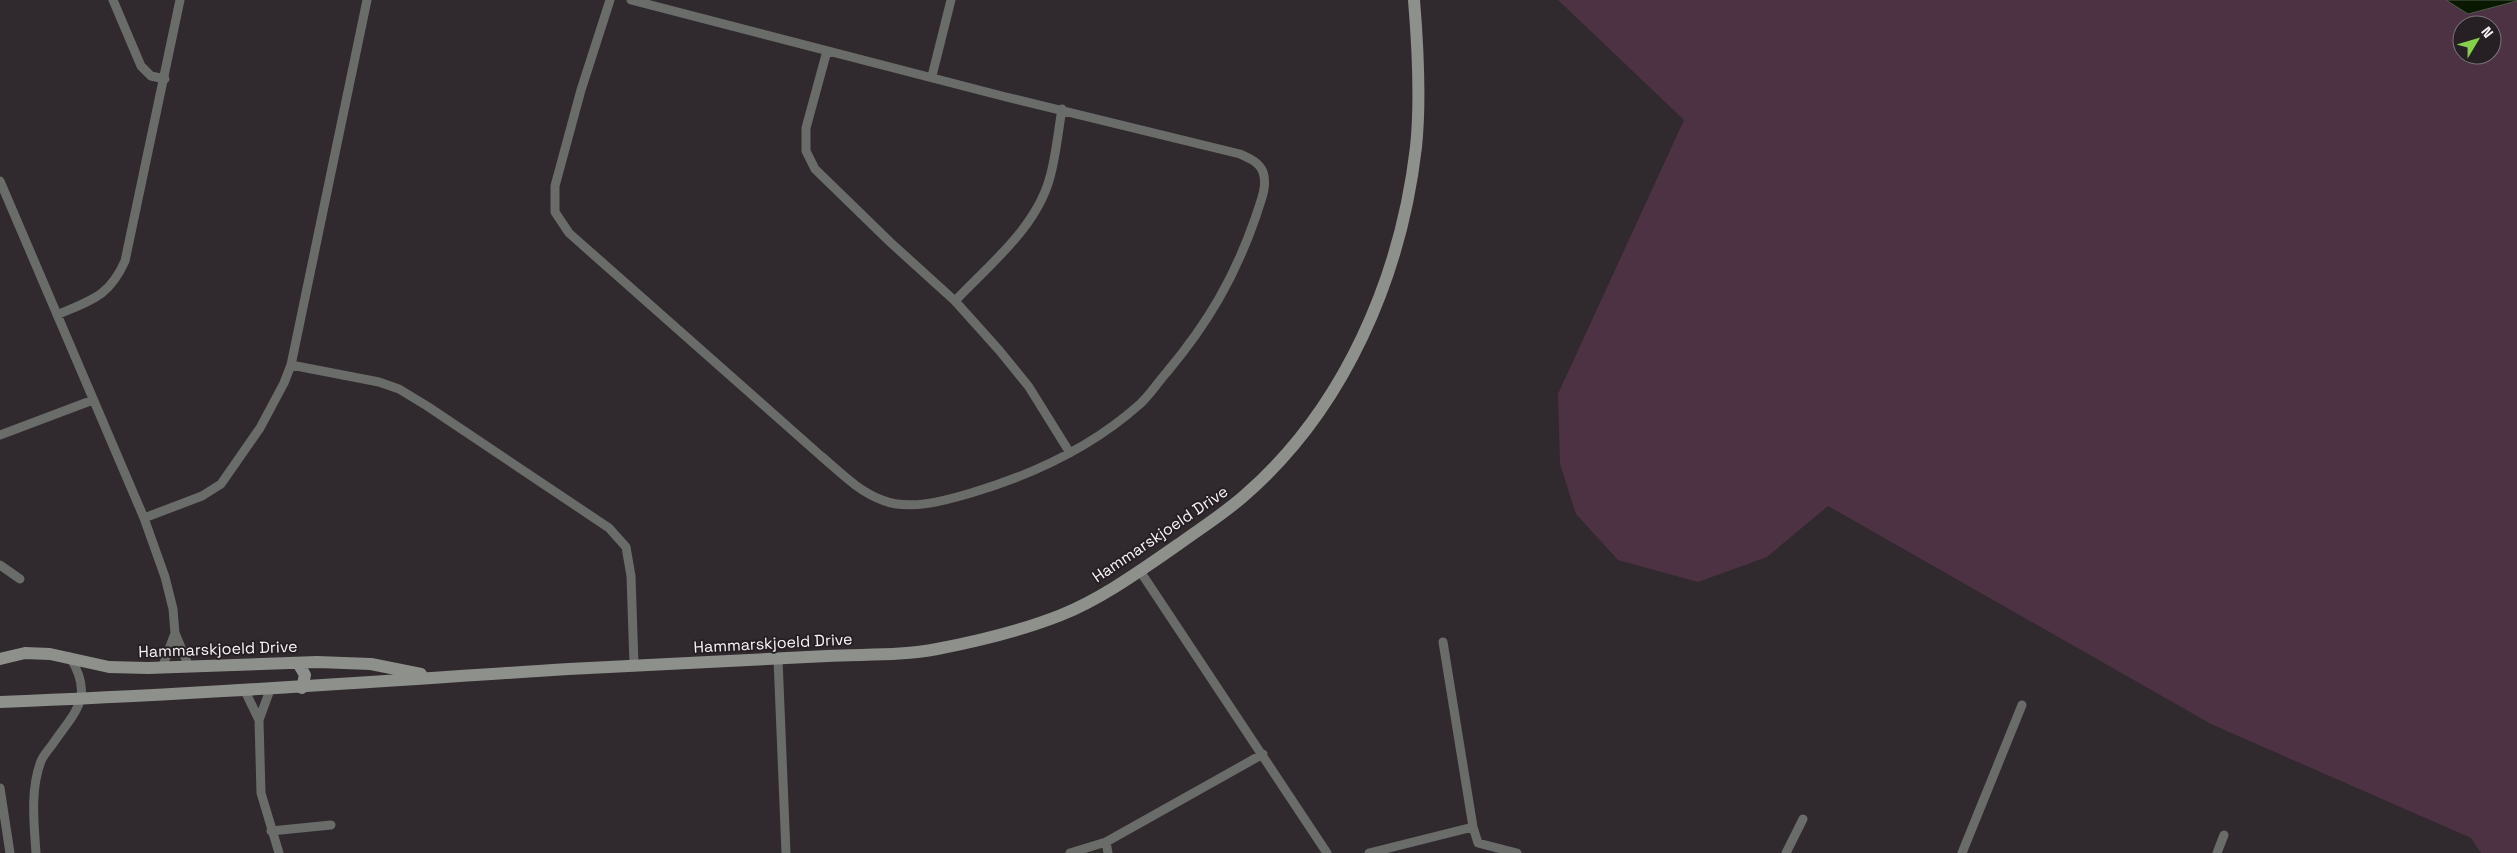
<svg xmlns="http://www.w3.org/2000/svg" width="2517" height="853" font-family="'Space Grotesk',sans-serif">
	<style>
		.green { fill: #4d3243; fill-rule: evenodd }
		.water { fill: #081900; stroke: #505a4a }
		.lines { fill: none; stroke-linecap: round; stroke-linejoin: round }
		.minor { stroke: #6a6c69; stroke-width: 9 }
		.secondary { stroke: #8d908b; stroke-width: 12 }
		.labels { text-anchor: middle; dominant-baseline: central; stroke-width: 4; stroke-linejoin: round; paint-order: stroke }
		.street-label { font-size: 16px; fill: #f8f3f6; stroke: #261f24 }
	</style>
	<rect width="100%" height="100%" fill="#30292e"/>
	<!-- green -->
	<path class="green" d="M1558,0h888l22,14 49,-13v852h-36l-10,-15 -260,-114 -383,-218 -61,51 -69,25 -80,-22 -42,-46 -16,-50 -2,-70 126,-274zM2462,25h30v30h-30z"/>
	<!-- water -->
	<path class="water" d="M2446,0h71v1l-49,13z"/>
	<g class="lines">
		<!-- minor -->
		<path class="minor" d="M113,0l28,66 10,10 14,3
			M610,0l-29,90 -26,96v26l14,21 252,223c19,16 37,35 61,44 27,11 62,1 89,-7 61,-18 121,-46 169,-89 10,-9 18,-22 27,-32 41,-49 68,-95 89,-156 4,-14 12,-29 7,-44 -4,-10 -14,-14 -23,-18l-234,-57 -375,-97
			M827,51l-21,77v23l9,18 75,73 65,59 44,49 30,37 41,66
			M932,76l19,-76
			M0,181l144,337 21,59 8,32 2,24 14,34
			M955,301c34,-36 82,-74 95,-124 6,-21 8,-45 12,-68
			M57,315c34,-15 52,-18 68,-54l55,-261
			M291,365l88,17 20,7 28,17 182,122 17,19 5,29 3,89
			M0,435l93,-35
			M144,518l58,-22 19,-12 39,-56 24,-45 7,-18 76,-365
			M0,565l20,14
			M1140,571l187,282
			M778,659l8,194
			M162,668l13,-35
			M270,690l-11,30 2,73 18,60
			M245,691l14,29
			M0,788l10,65
			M1473,827l5,16 39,10
			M271,831l60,-6
			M1106,842l2,11
			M36,853c-2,-30 -6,-63 5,-92 2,-5 7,-11 11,-16 23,-34 43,-47 18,-88
			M1070,853l36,-11 157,-88
			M1369,853l104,-26 -30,-185
			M1786,853l17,-34
			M1962,853l60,-148
			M2217,853l7,-18"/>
		<!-- secondary -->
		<path class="secondary" d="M0,659l25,-6 25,1 59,13 39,1 169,-6 54,2 50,10
			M298,663l7,12 -3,13
			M0,702c190,-7 380,-21 569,-33 86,-5 172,-8 258,-13 36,-2 75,0 110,-7 41,-8 84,-18 124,-34 42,-17 80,-45 118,-71 22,-16 46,-31 66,-49 100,-87 156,-219 171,-348 5,-48 2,-99 -2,-147"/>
	</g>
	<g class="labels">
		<!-- street labels -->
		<g class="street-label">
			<text transform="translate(1160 534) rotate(-34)">Hammarskjoeld Drive</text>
			<text transform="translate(773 643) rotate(-3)">Hammarskjoeld Drive</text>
			<text transform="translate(218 649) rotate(-2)">Hammarskjoeld Drive</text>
		</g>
	</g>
	<!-- north arrow -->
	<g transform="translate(2477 40) rotate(52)"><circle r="24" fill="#261f24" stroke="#7a7478"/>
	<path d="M0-4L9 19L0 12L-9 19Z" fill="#86cf4c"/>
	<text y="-8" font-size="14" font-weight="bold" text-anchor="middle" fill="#f8f3f6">N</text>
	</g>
</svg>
